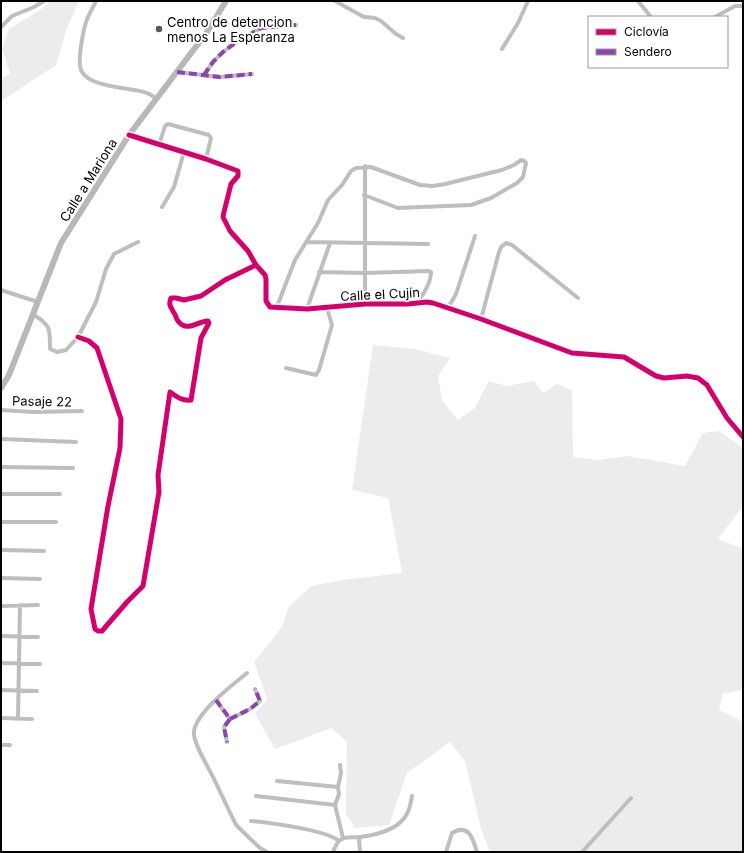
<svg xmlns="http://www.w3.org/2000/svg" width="744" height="853" font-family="Inter,sans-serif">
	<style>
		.green { fill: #ececec }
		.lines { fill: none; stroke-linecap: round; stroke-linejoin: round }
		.street { stroke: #bebebe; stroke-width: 4 }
		.secondary { stroke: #b8b8b8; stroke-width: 6 }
		.quiet { stroke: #8e44ad; stroke-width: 4; stroke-dasharray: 8 4; stroke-linecap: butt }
		.cycleway-casing { stroke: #fff; stroke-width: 8 }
		.cycleway { stroke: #d6006c; stroke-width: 5 }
		.poi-dot { fill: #595959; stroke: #fff; stroke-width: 1.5 }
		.labels { text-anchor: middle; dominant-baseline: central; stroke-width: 3.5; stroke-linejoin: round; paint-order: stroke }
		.poi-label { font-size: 13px; fill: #000; stroke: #fff; text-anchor: start }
		.street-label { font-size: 13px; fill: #000; stroke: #fff }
	</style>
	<rect width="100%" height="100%" fill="#fff"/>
	<!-- green -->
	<path class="green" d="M49,1h30l-12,27 -11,37 -55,36v-23l9,-4 -8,-26 7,-19 33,-20z
		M373,345l42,4 35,9 -12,18 4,24 16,20 17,-12 14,-27 17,5 28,-5 9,12 14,-9 15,6 1,67 25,3 29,-4 58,10 18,-33 16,-2 24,17v58l-25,33 25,10v141l-20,3 -4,17 24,12v130h-253l-9,-23 -16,-68 -15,-19 -43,31 -18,52 -34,3 -9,-14 1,-72 -16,-14 -56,21 -20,-35 12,-15 -13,-37 28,-35 7,-21 23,-20 30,-6 60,-7 -14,-75 -36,-8z"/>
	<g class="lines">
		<!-- street -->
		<path class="street" d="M96,1c-2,5 -5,9 -7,14 -5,9 -13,48 -7,57 7,12 33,15 46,17 10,2 21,2 28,10
			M335,1l29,16 11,1 6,3 15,13 7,4
			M638,1l13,16
			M715,17l20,-11h8
			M1,27l11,-11 22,-9 10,-6
			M502,49l16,-26 10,-22
			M177,72l43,5 32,-3
			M204,75l9,-13 10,-10 12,-9 26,-15 35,-3
			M129,135l77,24 32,12v5l-7,8 -7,28 -1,5 7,14 18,20 8,14 9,10 1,4v22l4,6 37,2 58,-5h43l19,-2 6,1 48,16 91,34 52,4 32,19 8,2 23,-2 11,2 9,7 20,33 16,19
			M159,145l6,-19 3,-2 41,11 2,3 -5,21
			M365,166v138
			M162,207l12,-20 10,-35
			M306,242l122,2
			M319,272l45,1 65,-2 2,1c0,11 -8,22 -14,32
			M1,290l37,12
			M448,308l8,-14 19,-58
			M276,309l19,-49 23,-37 10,-23 14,-15 9,-14 5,-3 15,-1 49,18 13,1 12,-2 57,-14 12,-5 7,-5 3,1 2,2 -3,14 -6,6 -26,15 -20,7 -73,3 -34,-13
			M307,309l23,-66
			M33,314c18,12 17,14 17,35l7,3 9,-2 12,-13 18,-35 10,-33 8,-15 24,-12
			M481,319l18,-67 2,-5 5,-4 6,2 66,53
			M78,337l11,4 8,7 24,71 -1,29 -12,58 -17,103 4,20 3,2h4l25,-29 16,-16 16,-94 -1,-17 12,-83c7,5 12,9 21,8l10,-62 8,-15 -1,-2c-10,0 -21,12 -30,0 -2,-2 -2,-6 -4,-8 -3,-6 -6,-8 -3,-15h5l8,2 17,-4 24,-16 31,-15
			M286,368l30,7 3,-5 13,-45 -5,-17
			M1,410l32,2 49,-1
			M1,439l75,3
			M1,467l72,1
			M1,494h59
			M1,522h55
			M1,550l43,1
			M1,578l39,1
			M1,606l37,-1
			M1,636l37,1
			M1,663l39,1
			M247,673c-15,12 -50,39 -53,58 -2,11 15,37 20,48 7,15 14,29 21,44l3,4 22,21 7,4
			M1,690l36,1
			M216,700l14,19 -6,8 3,15
			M1,718l31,1
			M18,719l2,-114
			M230,719l20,-10 10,-8 -5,-12
			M1,745h9
			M340,765l1,8 -3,14 1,7 -4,11 8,33
			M277,781l61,6
			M256,796l79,9
			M251,821c19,2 76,9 88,20
			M359,838l1,14
			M333,852c2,-5 4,-11 9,-13 5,-3 12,-1 18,-2 16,-2 36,-7 45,-20 4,-5 6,-14 7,-21
			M446,852l6,-19c17,-10 21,6 25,19
			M582,852l49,-54"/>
		<!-- secondary -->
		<path class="secondary" d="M1,388l8,-13 52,-132 68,-108 78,-103 19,-31"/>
		<!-- quiet -->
		<path class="quiet" d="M177,72l43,5 32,-3
			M204,75l9,-13 10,-10 12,-9 26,-15 35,-3
			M216,700l14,19 -6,8 3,15
			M230,719l20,-10 10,-8 -5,-12"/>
		<defs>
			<path id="cycleway" d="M129,135l77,24 32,12v5l-7,8 -7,28 -1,5 7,14 18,20 8,14 9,10 1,4v22l4,6 37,2 58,-5h43l19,-2 6,1 48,16 91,34 52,4 32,19 8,2 23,-2 11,2 9,7 20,33 16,19
				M78,337l11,4 8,7 24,71 -1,29 -12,58 -17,103 4,20 3,2h4l25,-29 16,-16 16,-94 -1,-17 12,-83c7,5 12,9 21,8l10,-62 8,-15 -1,-2c-10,0 -21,12 -30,0 -2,-2 -2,-6 -4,-8 -3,-6 -6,-8 -3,-15h5l8,2 17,-4 24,-16 31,-15"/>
		</defs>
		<!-- cycleway casing -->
		<use href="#cycleway" class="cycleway-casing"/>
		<!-- cycleway -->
		<use href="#cycleway" class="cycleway"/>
	</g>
	<!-- markers -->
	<circle class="poi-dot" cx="159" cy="29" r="4"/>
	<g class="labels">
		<!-- poi labels -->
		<g class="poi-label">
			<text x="167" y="22">Centro de detencion<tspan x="167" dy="15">menos La Esperanza</tspan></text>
		</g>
		<!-- street labels -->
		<g class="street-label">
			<text transform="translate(88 180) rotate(-58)">Calle a Mariona</text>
			<text transform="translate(380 294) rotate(-3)">Calle el Cujín</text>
			<text transform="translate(42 401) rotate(1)">Pasaje 22</text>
		</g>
	</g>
	<!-- border -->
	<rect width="744" height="853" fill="none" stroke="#000000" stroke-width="4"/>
	<!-- legend -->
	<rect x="588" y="16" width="140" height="52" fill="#ffffff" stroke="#999999"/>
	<rect x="596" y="29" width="20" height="6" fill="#d6006c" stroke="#999999"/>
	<text x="624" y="36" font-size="12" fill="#000000">Ciclovía</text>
	<rect x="596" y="49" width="20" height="6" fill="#8e44ad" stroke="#999999"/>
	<text x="624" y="56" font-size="12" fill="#000000">Sendero</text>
</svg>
